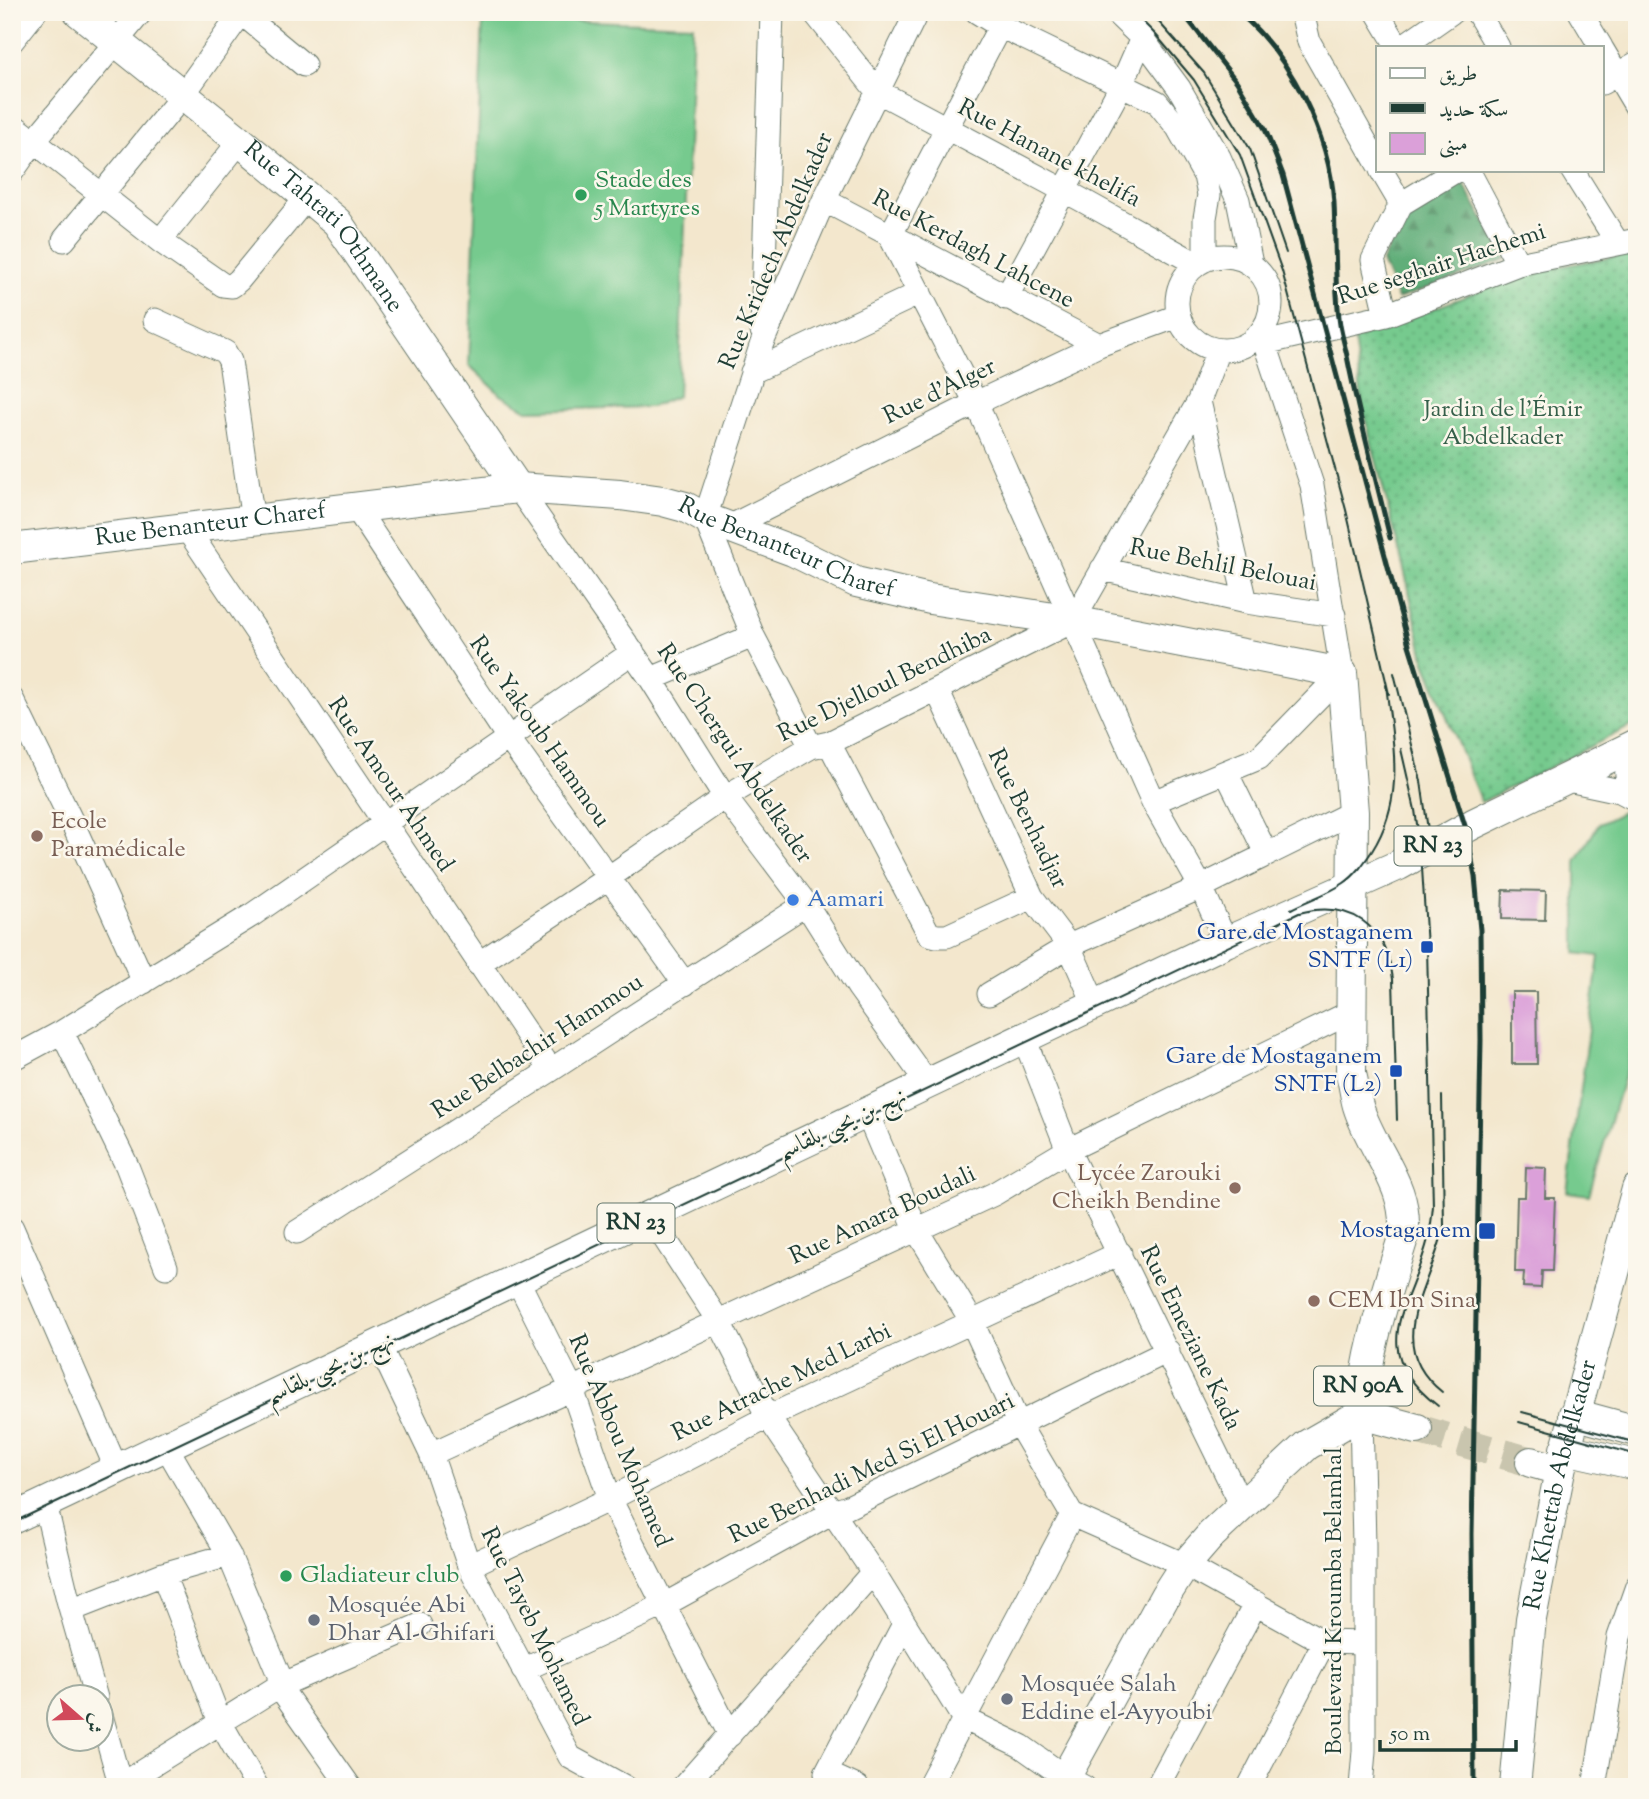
<svg xmlns="http://www.w3.org/2000/svg" width="1649" height="1799" font-family="'Sorts Mill Goudy',Amiri,serif">
	<style>
		.grass { fill: #76ca8e; stroke: #4a8461; stroke-width: 2 }
		.forest { fill: url(#forest-firs); stroke: #407656; stroke-width: 2 }
		.garden { fill: url(#garden-dots); stroke: #4a8461; stroke-width: 2 }
		.building { fill: #dba0d9 }
		.lines { fill: none; stroke-linecap: round; stroke-linejoin: round }
		.major-tunnel { stroke: #c9c5ae; stroke-width: 30; stroke-dasharray: 30 15; stroke-linecap: butt }
		.minor-casing { stroke: #69786a; stroke-width: 25 }
		.major-casing { stroke: #69786a; stroke-width: 32 }
		.minor { stroke: #fff; stroke-width: 23 }
		.major { stroke: #fff; stroke-width: 30 }
		.tram { stroke: #1f3d34; stroke-width: 2 }
		.rail { stroke: #1f3d34; stroke-width: 5 }
		.leisure-dot { fill: #2e9e5b; stroke: #fbf7ec; stroke-width: 2.5 }
		.education-dot { fill: #8d6e63; stroke: #fbf7ec; stroke-width: 2.5 }
		.shop-dot { fill: #3f7fe0; stroke: #fbf7ec; stroke-width: 2.5 }
		.transit-dot { fill: #1a4fb4; stroke: #fbf7ec; stroke-width: 2.5 }
		.worship-dot { fill: #6b7280; stroke: #fbf7ec; stroke-width: 2.5 }
		.labels { text-anchor: middle; dominant-baseline: central; stroke-width: 5; stroke-linejoin: round; paint-order: stroke }
		.shield { fill: #fbf7ec; stroke: #61756b; stroke-width: 2 }
		.shield-label { font-size: 23px; font-weight: bold; fill: #1f3d34 }
		.street-label { font-size: 24px; fill: #1f3d34; stroke: #fbf7ec }
		.leisure-label { font-size: 24px; fill: #27864d; stroke: #fbf7ec; text-anchor: start }
		.park-label { font-size: 24px; fill: #35604a; stroke: #fbf7ec }
		.education-label { font-size: 24px; fill: #785e54; stroke: #fbf7ec; text-anchor: start }
		.shop-label { font-size: 24px; fill: #366cbe; stroke: #fbf7ec; text-anchor: start }
		.transit-label { font-size: 24px; fill: #164399; stroke: #fbf7ec; text-anchor: end }
		.worship-label { font-size: 24px; fill: #5b616d; stroke: #fbf7ec; text-anchor: start }
	</style>
	<defs>
		<pattern id="forest-firs" width="22" height="20" patternUnits="userSpaceOnUse" patternTransform="scale(1.75)"><rect width="22" height="20" fill="#60ae79"/><path d="M5 1l3.5 6h-7zM16 11l3.5 6h-7z" fill="#4f8f64"/></pattern>
		<pattern id="garden-dots" width="8" height="8" patternUnits="userSpaceOnUse" patternTransform="scale(1.75)"><rect width="8" height="8" fill="#76ca8e"/><path d="M2 2h.1M6 6h.1" fill="none" stroke="#60a575" stroke-width="1.8" stroke-linecap="round"/></pattern>
	</defs>
	<rect width="100%" height="100%" fill="#fbf7ec"/>
	<filter id="ink" filterUnits="userSpaceOnUse"><feTurbulence type="fractalNoise" baseFrequency=".0143" numOctaves="2"/><feDisplacementMap in="SourceGraphic" scale="14" xChannelSelector="R" yChannelSelector="G"/><feConvolveMatrix kernelMatrix="1 2 1 2 8 2 1 2 1" color-interpolation-filters="sRGB"/></filter>
	<filter id="wash" filterUnits="userSpaceOnUse"><feTurbulence type="fractalNoise" baseFrequency=".00686" numOctaves="4" result="noise"/><feDisplacementMap in="SourceGraphic" scale="28" xChannelSelector="R" yChannelSelector="G"/><feGaussianBlur stdDeviation="1.57" result="paint"/><feColorMatrix in="noise" values="0 0 0 0 0 0 0 0 0 0 0 0 0 0 0 0 0 1.4 0 .05"/><feComposite in="paint" operator="in"/></filter>
	<g filter="url(#wash)">
		<rect width="100%" height="100%" fill="#f3e7cd"/>
		<!-- grass -->
		<path class="grass" d="M483,17l210,8 -15,371 -27,11 -124,3 -26,-15 -32,-30z
			M1625,811l12,10v211l-48,163 -22,-3 32,-236 -23,-3v-92l23,-37z"/>
		<!-- forest -->
		<path class="forest" d="M1462,181l44,78 -108,40 -16,-37 19,-42z"/>
		<!-- garden -->
		<path class="garden" d="M1637,253v470l-156,79 -56,-140 -20,-89 -42,-164 -9,-70 175,-67z"/>
		<g id="blocks">
			<!-- building -->
			<path class="building" d="M1503,890l43,1 -1,29 -43,-1z
				M1512,992h24l1,72h-25z
				M1526,1167l20,1 -1,30h10l-3,73h-10l-1,17 -18,-1 1,-15h-9l2,-75h8z"/>
		</g>
	</g>
	<g filter="url(#ink)">
		<use href="#blocks" fill-opacity="0" stroke="#69786a" stroke-width="2"/>
		<g class="lines">
			<!-- major-tunnel -->
			<path class="major-tunnel" d="M1417,1429l114,33"/>
			<defs>
				<path id="minor" d="M240,12l64,53
					M814,12l63,79 203,108 117,65
					M977,12l23,14 157,76 21,26 27,48 4,19 -4,23v42
					M1115,12l27,26 37,50 40,69 19,43 13,64
					M1302,12l7,30 69,122
					M1377,12l21,35
					M1477,12l21,35
					M1580,12l21,35
					M1000,26l-110,210 86,167 177,399 48,85 25,55
					M12,41l23,-29
					M1402,47l50,-35
					M1602,49l35,59
					M1602,83l35,-20
					M12,124l148,117 63,44 9,1 7,-6 69,-84
					M1381,170l20,34
					M1468,170l50,94
					M1572,170l45,72
					M12,172l22,-31 107,-129
					M824,200l275,145
					M64,240l119,-145 59,-83
					M160,241l80,-100
					M1177 303a47 47 0 1 1 94 0a47 47 0 1 1-94 0Z
					M1006,298l115,-212 21,-48
					M1386,315l-13,-55 28,-56 56,-34
					M155,320l70,32 5,9 23,160
					M762,331l10,-319
					M1264,343l122,-28 132,-51 119,-24
					M752,372l168,-79
					M1199,401l47,201
					M518,488l133,191 74,118 81,107 53,84 69,96
					M355,506l154,233 176,245
					M729,527l247,-124 123,-58 79,-29
					M187,529l364,541
					M1102,569l144,33 88,13
					M1073,621l126,-220 19,-51
					M651,679l102,-43
					M937,690l95,207 37,49 26,59
					M12,699l60,123 72,160
					M829,743l100,191 8,2h10l85,-39
					M811,747l-58,-111 -48,-118 57,-175 62,-143 93,-188
					M1226,772l41,83
					M1563,779l57,12 17,9
					M1633,796c-10,-19 -8,-35 4,-52
					M1153,802l106,-44 83,-85 -30,-188 -51,-153
					M478,964l130,-86 117,-81 86,-50 18,-4 244,-122
					M989,994l80,-48 132,-59 152,-75
					M62,1032l65,134 39,101
					M1024,1038l44,112 174,356
					M12,1059l50,-27 190,-117 381,-263
					M867,1113l49,116 55,91 48,105 53,90 113,50 139,77 39,1
					M650,1216l69,106 49,95 105,155 90,146 58,28 44,31 19,10
					M12,1228l105,242
					M297,1232l254,-162 255,-166
					M517,1279l55,110 38,110 120,236
					M379,1345l52,109 38,112 101,191 55,30
					M1361,1414l3,131v206l-3,36
					M166,1446l63,109 50,120v11l71,101
					M431,1454l563,-260 74,-44 283,-138
					M45,1504l23,96 28,98
					M469,1566l141,-67 158,-82 352,-164
					M163,1574l57,148 37,65
					M71,1610l92,-36 66,-19
					M523,1670l141,-65 169,-93 15,-5 320,-156
					M102,1719l19,68
					M117,1787l162,-101 141,-61
					M683,1787l190,-215
					M857,1787l-31,-14 78,-149
					M928,1787l144,-272
					M1157,1787l99,-184
					M1249,1787l75,-145
					M1594,1787l25,-150 18,-51"/>
				<g id="major">
					<path id="s1" d="M79,12l161,129 97,81 181,266"/>
					<path id="s2" d="M12,549l506,-61 102,7 43,6 22,6 20,11 88,33 63,31 74,17 143,22 269,52 11,139 -2,262c3,10 4,22 7,32 14,46 53,81 45,132 -18,58 -37,115 -42,176l-54,31 -96,90 -26,30 -20,31 -105,191"/>
					<path d="M1361,1414l56,15"/>
					<path d="M1574,1414l63,17"/>
					<path d="M1565,1449l72,16"/>
					<path d="M1531,1462l29,8"/>
					<path d="M12,1519l1214,-577 173,-77 74,-41 164,-80"/>
					<path id="s3" d="M1515,1787l16,-168 29,-149 77,-281"/>
				</g>
			</defs>
			<!-- minor casing -->
			<use href="#minor" class="minor-casing"/>
			<!-- major casing -->
			<use href="#major" class="major-casing"/>
			<!-- minor -->
			<use href="#minor" class="minor"/>
			<!-- major -->
			<use href="#major" class="major"/>
			<!-- tram -->
			<path class="tram" d="M1133,12l23,23 38,45 46,75 42,116 64,239 43,184
				M1150,12l54,61 46,76 36,104
				M1394,673l27,108 9,63
				M1401,749l14,61 6,42 6,95 6,259c-1,11 -2,22 -5,33 -17,68 -65,109 10,167
				M1291,909c17,-9 37,-15 53,-26 12,-8 20,-20 28,-32 34,-54 21,-107 14,-166
				M1442,1096l2,130c-12,60 -64,117 -2,166
				M1522,1412l115,31
				M1519,1422l118,33
				M12,1523l1287,-610c53,-13 87,13 94,66l4,141"/>
			<!-- rail -->
			<path class="rail" d="M1182,12l55,70 28,47 18,46 126,470 57,184 9,47 5,54 1,110 -9,494 2,253
				M1238,12c52,43 92,123 96,191 2,40 0,82 6,122 2,12 6,24 8,36 12,60 28,118 42,177"/>
		</g>
	</g>
	<!-- markers -->
	<g class="leisure-dot">
		<circle cx="581" cy="195" r="7"/>
		<circle cx="286" cy="1576" r="7"/>
	</g>
	<g class="education-dot">
		<circle cx="37" cy="836" r="7"/>
		<circle cx="1235" cy="1188" r="7"/>
		<circle cx="1314" cy="1301" r="7"/>
	</g>
	<circle class="shop-dot" cx="793" cy="900" r="7"/>
	<g class="transit-dot">
		<rect x="1420" y="940" width="14" height="14" rx="3.5"/>
		<rect x="1389" y="1064" width="14" height="14" rx="3.5"/>
		<rect x="1478" y="1222" width="18" height="18" rx="3.5"/>
	</g>
	<g class="worship-dot">
		<circle cx="314" cy="1620" r="7"/>
		<circle cx="1007" cy="1699" r="7"/>
	</g>
	<g class="labels">
		<!-- shield labels -->
		<g class="shield">
			<rect x="1394.5" y="826.5" width="77" height="39" rx="5"/>
			<rect x="597.5" y="1203.5" width="77" height="39" rx="5"/>
			<rect x="1314" y="1366.5" width="98" height="39" rx="5"/>
		</g>
		<g class="shield-label">
			<text x="1433" y="846">RN 23</text>
			<text x="636" y="1223">RN 23</text>
			<text x="1363" y="1386">RN 90A</text>
		</g>
		<!-- street labels -->
		<g class="street-label">
			<text transform="translate(1049 154) rotate(28)">Rue Hanane khelifa</text>
			<text stroke="none"><textPath href="#s1" startOffset="327">Rue Tahtati Othmane</textPath></text>
			<text transform="translate(973 250) rotate(28)">Rue Kerdagh Lahcene</text>
			<text transform="translate(777 251) rotate(-67)">Rue Kridech Abdelkader</text>
			<text transform="translate(1442 265) rotate(-18)">Rue seghair Hachemi</text>
			<text transform="translate(940 392) rotate(-26)">Rue d'Alger</text>
			<text stroke="none"><textPath href="#s2" startOffset="200">Rue Benanteur Charef</textPath></text>
			<text stroke="none"><textPath href="#s2" startOffset="788">Rue Benanteur Charef</textPath></text>
			<text transform="translate(1223 566) rotate(11)">Rue Behlil Belouai</text>
			<text transform="translate(885 685) rotate(-26)">Rue Djelloul Bendhiba</text>
			<text transform="translate(539 732) rotate(55)">Rue Yakoub Hammou</text>
			<text transform="translate(734 754) rotate(56)">Rue Chergui Abdelkader</text>
			<text transform="translate(390 785) rotate(56)">Rue Amour Ahmed</text>
			<text transform="translate(1027 819) rotate(64)">Rue Benhadjar</text>
			<text transform="translate(538 1047) rotate(-33)">Rue Belbachir Hammou</text>
			<text transform="translate(842 1125) rotate(-25)">نهج بن يحيى بلقاسم</text>
			<text transform="translate(883 1216) rotate(-25)">Rue Amara Boudali</text>
			<text transform="translate(1190 1338) rotate(64)">Rue Emeziane Kada</text>
			<text transform="translate(330 1369) rotate(-25)">نهج بن يحيى بلقاسم</text>
			<text transform="translate(782 1383) rotate(-26)">Rue Atrache Med Larbi</text>
			<text transform="translate(619 1441) rotate(67)">Rue Abbou Mohamed</text>
			<text transform="translate(872 1469) rotate(-26)">Rue Benhadi Med Si El Houari</text>
			<text stroke="none"><textPath href="#s3" startOffset="306">Rue Khettab Abdelkader</textPath></text>
			<text transform="translate(1335 1601) rotate(-90)">Boulevard Kroumba Belamhal</text>
			<text transform="translate(534 1627) rotate(64)">Rue Tayeb Mohamed</text>
		</g>
		<!-- leisure labels -->
		<g class="leisure-label">
			<text x="595" y="181">Stade des<tspan x="595" dy="28">5 Martyres</tspan></text>
			<text x="300" y="1576">Gladiateur club</text>
		</g>
		<!-- park labels -->
		<g class="park-label">
			<text x="1503" y="410">Jardin de l'Émir<tspan x="1503" dy="28">Abdelkader</tspan></text>
		</g>
		<!-- education labels -->
		<g class="education-label">
			<text x="51" y="822">Ecole<tspan x="51" dy="28">Paramédicale</tspan></text>
			<text x="1221" y="1174" text-anchor="end">Lycée Zarouki<tspan x="1221" dy="28">Cheikh Bendine</tspan></text>
			<text x="1328" y="1301">CEM Ibn Sina</text>
		</g>
		<!-- shop labels -->
		<g class="shop-label">
			<text x="807" y="900">Aamari</text>
		</g>
		<!-- transit labels -->
		<g class="transit-label">
			<text x="1413" y="933">Gare de Mostaganem<tspan x="1413" dy="28">SNTF (L1)</tspan></text>
			<text x="1382" y="1057">Gare de Mostaganem<tspan x="1382" dy="28">SNTF (L2)</tspan></text>
			<text x="1471" y="1231">Mostaganem</text>
		</g>
		<!-- worship labels -->
		<g class="worship-label">
			<text x="328" y="1606">Mosquée Abi<tspan x="328" dy="28">Dhar Al-Ghifari</tspan></text>
			<text x="1021" y="1685">Mosquée Salah<tspan x="1021" dy="28">Eddine el-Ayyoubi</tspan></text>
		</g>
	</g>
	<!-- margin -->
	<rect width="1649" height="1799" fill="none" stroke="#fbf7ec" stroke-width="42"/>
	<!-- legend -->
	<rect x="1376" y="46" width="228" height="126" fill="#fbf7ec" stroke="#a3ada2" stroke-width="2"/>
	<rect x="1390" y="68" width="35" height="10" fill="#ffffff" stroke="#a3ada2" stroke-width="2"/>
	<text x="1439" y="80" font-size="21" fill="#1f3d34">طريق</text>
	<rect x="1390" y="103" width="35" height="10" fill="#1f3d34" stroke="#a3ada2" stroke-width="2"/>
	<text x="1439" y="116" font-size="21" fill="#1f3d34">سكة حديد</text>
	<rect x="1390" y="133" width="35" height="21" fill="#dba0d9" stroke="#a3ada2" stroke-width="2"/>
	<text x="1439" y="150" font-size="21" fill="#1f3d34">مبنى</text>
	<!-- north arrow -->
	<g transform="translate(80 1718) rotate(110)"><circle r="33" fill="#fbf7ec" stroke="#a3ada2" stroke-width="2"/>
	<path d="M0-5L12 26L0 18L-12 26Z" fill="#d1495b"/>
	<text y="-10" font-size="19" font-weight="bold" text-anchor="middle" fill="#1f3d34">ش</text>
	</g>
	<!-- scale -->
	<path d="M1380 1740v10h136v-10" fill="none" stroke="#1f3d34" stroke-width="3.5"/>
	<text x="1390" y="1740" font-size="21" fill="#1f3d34" stroke="#fbf7ec" stroke-width="5" paint-order="stroke">50 m</text>
</svg>
